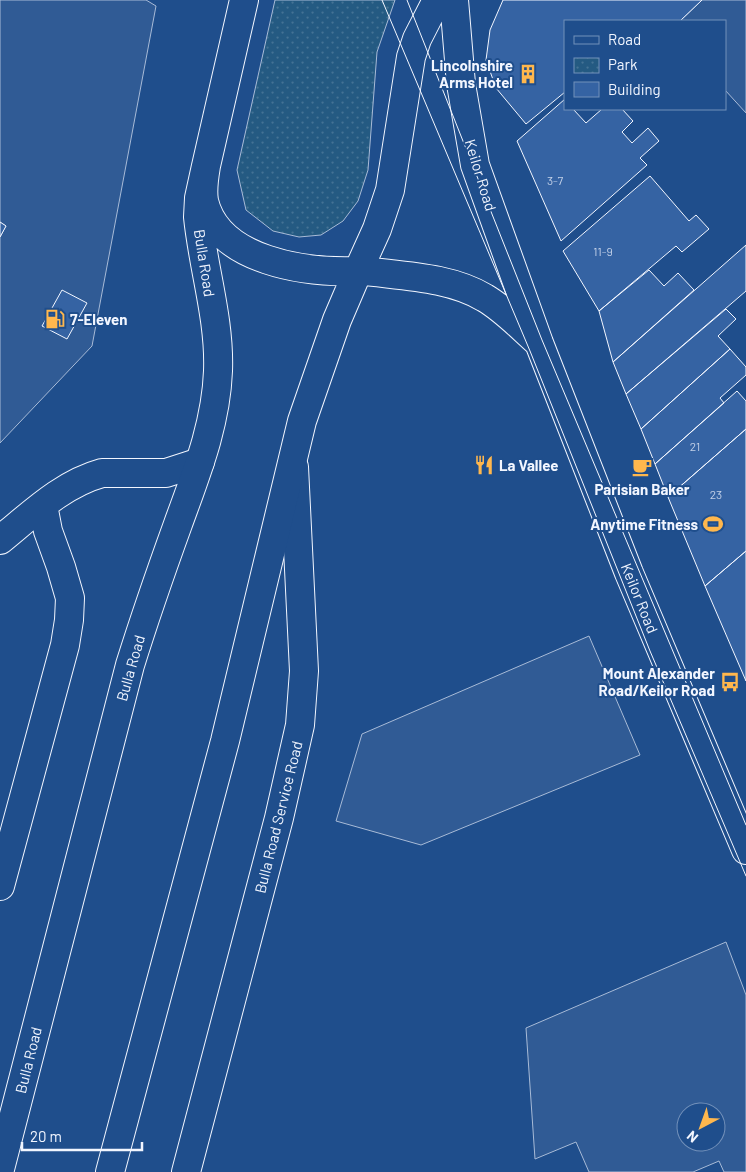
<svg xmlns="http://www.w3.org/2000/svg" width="746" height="1172" font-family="Barlow,sans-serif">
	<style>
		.park { fill: url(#park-dots); stroke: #a8bbd7 }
		.parking { fill: #305b95; stroke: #a8bbd7; fill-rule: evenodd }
		.building { fill: #3563a3; stroke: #f2f6ff }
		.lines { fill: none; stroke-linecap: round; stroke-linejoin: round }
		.minor-casing { stroke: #f2f6ff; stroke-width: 30 }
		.major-casing { stroke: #f2f6ff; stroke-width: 30 }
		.minor { stroke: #1f4e8c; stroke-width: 28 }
		.major { stroke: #1f4e8c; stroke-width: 28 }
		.tram { stroke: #f2f6ff; stroke-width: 1 }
		.labels { text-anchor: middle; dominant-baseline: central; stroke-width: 4; stroke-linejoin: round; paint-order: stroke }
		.number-label { font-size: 12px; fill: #c3d1e8 }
		.poi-label { font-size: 15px; font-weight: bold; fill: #f2f6ff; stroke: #1f4e8c; text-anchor: end }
		.street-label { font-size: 15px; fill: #f2f6ff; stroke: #1f4e8c }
	</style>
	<defs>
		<pattern id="park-dots" width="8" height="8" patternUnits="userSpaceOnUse" patternTransform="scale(1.25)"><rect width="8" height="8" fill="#245a82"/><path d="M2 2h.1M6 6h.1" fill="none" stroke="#447295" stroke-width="1.8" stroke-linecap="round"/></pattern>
	</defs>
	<rect width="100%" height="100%" fill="#1f4e8c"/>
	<!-- park -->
	<path class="park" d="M275,0h120l-18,52 -9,118 -10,31 -15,20 -22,14 -22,2 -26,-6 -27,-21 -9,-40z"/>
	<!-- parking -->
	<path class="parking" d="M0,0h146l10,6 -64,340 -92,97v-206l6,-11 -6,-4z
		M702,0h44v113l-21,-23v-69h-45z
		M589,636l51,119 -219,90 -85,-24 26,-87z
		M726,942l20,53v177h-22l-5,-11 -26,11h-104l-13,-30 -41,17 -9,-131zM686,1112h30v30h-30z"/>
	<!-- building -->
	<path class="building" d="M503,0h199l-22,21h-115v71l-39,32 -30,-36 -10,-28 4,-30z
		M565,99v10h8l13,14 16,-14h20l11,12 -11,11 10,11 16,-15 11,13 -19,17 7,7 -86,76 -44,-100z
		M650,176l39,45 7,-6 13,14 -27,23 -6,-6 -77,65 -36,-60z
		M0,222l6,4 -6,11z
		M746,245v46l-120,103 -13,-32z
		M649,270l15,16 14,-13 16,17 -81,72 -14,-51z
		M62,290l25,13 -20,36 -25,-13z
		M726,309l10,10 -18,17 12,13 -89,80 -15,-35z
		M730,349l16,18v8l-26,23 4,5 -69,61 -14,-35z
		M737,391l9,10v28l-78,68 -13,-33z
		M746,429v122l-41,35 -37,-89z
		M746,551v130l-41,-95z"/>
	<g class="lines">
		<defs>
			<path id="minor" d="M0,540c31,-25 62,-56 102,-67h64l34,-11
				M0,886l65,-241 4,-25 1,-22 -9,-31 -13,-36 -5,-26
				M186,1172l93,-354 21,-93 4,-54 -10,-204"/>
			<path id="major" d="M244,0l-38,166c-2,12 -4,23 -2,35 14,61 103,72 154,70l19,-42 13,-39 21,-133 6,-18 20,-39
				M454,0l7,84 14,81 64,178 90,230 117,277
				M358,270c40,6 91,6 127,28 19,11 36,29 53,44
				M0,1169l130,-504c15,-48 31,-94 48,-141 18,-50 38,-99 40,-153 2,-52 -15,-103 -20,-154l1,-19 7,-32
				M110,1172l115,-431 77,-320 35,-101 21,-49"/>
		</defs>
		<!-- minor casing -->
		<use href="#minor" class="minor-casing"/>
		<!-- major casing -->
		<use href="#major" class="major-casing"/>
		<!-- minor -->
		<use href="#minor" class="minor"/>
		<!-- major -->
		<use href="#major" class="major"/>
		<!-- tram -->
		<path class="tram" d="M382,0l148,351 120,300 96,225
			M407,0l135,340 204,485"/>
	</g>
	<!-- icons -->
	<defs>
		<symbol id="building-bare" viewBox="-9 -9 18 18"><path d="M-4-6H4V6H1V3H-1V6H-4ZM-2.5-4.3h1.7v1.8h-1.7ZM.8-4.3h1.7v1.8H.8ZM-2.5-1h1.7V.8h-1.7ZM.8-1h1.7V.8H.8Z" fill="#ffb74d" stroke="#1f4e8c" stroke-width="2.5" paint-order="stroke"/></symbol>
		<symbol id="fuel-bare" viewBox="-9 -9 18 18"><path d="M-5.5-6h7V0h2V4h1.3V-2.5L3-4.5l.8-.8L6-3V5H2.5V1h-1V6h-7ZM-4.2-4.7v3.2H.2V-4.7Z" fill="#ffb74d" stroke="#1f4e8c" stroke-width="2.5" paint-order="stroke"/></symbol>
		<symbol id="restaurant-bare" viewBox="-9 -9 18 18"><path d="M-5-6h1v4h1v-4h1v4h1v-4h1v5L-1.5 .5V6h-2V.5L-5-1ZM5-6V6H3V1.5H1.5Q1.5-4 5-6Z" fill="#ffb74d" stroke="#1f4e8c" stroke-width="2.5" paint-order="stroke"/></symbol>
		<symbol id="cafe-bare" viewBox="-9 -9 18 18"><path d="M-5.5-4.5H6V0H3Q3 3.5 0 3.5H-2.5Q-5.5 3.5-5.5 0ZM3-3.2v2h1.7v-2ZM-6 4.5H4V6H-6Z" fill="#ffb74d" stroke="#1f4e8c" stroke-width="2.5" paint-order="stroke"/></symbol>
		<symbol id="stadium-bare" viewBox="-9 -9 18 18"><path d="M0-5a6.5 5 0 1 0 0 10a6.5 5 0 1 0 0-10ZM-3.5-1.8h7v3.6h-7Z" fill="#ffb74d" stroke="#1f4e8c" stroke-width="2.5" paint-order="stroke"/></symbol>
		<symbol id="bus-bare" viewBox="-9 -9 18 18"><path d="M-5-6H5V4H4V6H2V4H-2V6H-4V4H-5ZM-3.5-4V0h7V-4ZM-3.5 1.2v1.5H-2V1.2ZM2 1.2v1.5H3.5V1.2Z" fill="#ffb74d" stroke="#1f4e8c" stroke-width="2.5" paint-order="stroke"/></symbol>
	</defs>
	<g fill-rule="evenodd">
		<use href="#building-bare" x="514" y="60" width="28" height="28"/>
		<use href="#fuel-bare" x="41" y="305" width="28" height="28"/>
		<use href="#restaurant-bare" x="470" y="451" width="28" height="28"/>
		<use href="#cafe-bare" x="628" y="453" width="28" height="28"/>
		<use href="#stadium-bare" x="699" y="510" width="28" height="28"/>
		<use href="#bus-bare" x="716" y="668" width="28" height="28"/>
	</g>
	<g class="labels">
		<!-- number labels -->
		<g class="number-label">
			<text x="555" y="180">3-7</text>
			<text x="603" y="251">11-9</text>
			<text x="695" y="446">21</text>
			<text x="716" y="494">23</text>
		</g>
		<!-- poi labels -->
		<g class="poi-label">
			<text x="513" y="65">Lincolnshire<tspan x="513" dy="17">Arms Hotel</tspan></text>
			<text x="70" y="319" text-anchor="start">7-Eleven</text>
			<text x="499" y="465" text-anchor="start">La Vallee</text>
			<text x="642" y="489" text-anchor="middle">Parisian Baker</text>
			<text x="698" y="524">Anytime Fitness</text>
			<text x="715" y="673">Mount Alexander<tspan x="715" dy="17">Road/Keilor Road</tspan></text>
		</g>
		<!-- street labels -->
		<g class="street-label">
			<text transform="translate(481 175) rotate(73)">Keilor Road</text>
			<text transform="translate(205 263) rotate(81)">Bulla Road</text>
			<text transform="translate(640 598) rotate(68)">Keilor Road</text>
			<text transform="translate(130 668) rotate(-74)">Bulla Road</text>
			<text transform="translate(278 817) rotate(-76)">Bulla Road Service Road</text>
			<text transform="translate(28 1060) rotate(-76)">Bulla Road</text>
		</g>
	</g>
	<!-- legend -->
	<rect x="564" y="20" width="162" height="90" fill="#1f4e8c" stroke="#7391ba"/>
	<rect x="574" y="36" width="25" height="8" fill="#1f4e8c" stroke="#7391ba"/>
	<text x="608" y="45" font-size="15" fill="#f2f6ff">Road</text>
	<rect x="574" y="58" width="25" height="15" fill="url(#park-dots)" stroke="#7391ba"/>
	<text x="608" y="70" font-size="15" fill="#f2f6ff">Park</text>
	<rect x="574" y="82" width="25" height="15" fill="#3563a3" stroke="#7391ba"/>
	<text x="608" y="95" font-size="15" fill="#f2f6ff">Building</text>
	<!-- north arrow -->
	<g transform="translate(701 1127) rotate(221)"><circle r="24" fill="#1f4e8c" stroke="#7391ba"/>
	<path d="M0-4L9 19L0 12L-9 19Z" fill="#ffb74d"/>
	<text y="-8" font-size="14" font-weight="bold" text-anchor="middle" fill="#f2f6ff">N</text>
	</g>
	<!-- scale -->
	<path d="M22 1142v8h120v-8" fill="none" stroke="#f2f6ff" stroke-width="2.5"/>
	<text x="30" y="1142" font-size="15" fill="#f2f6ff" stroke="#1f4e8c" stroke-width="4" paint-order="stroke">20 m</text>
</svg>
